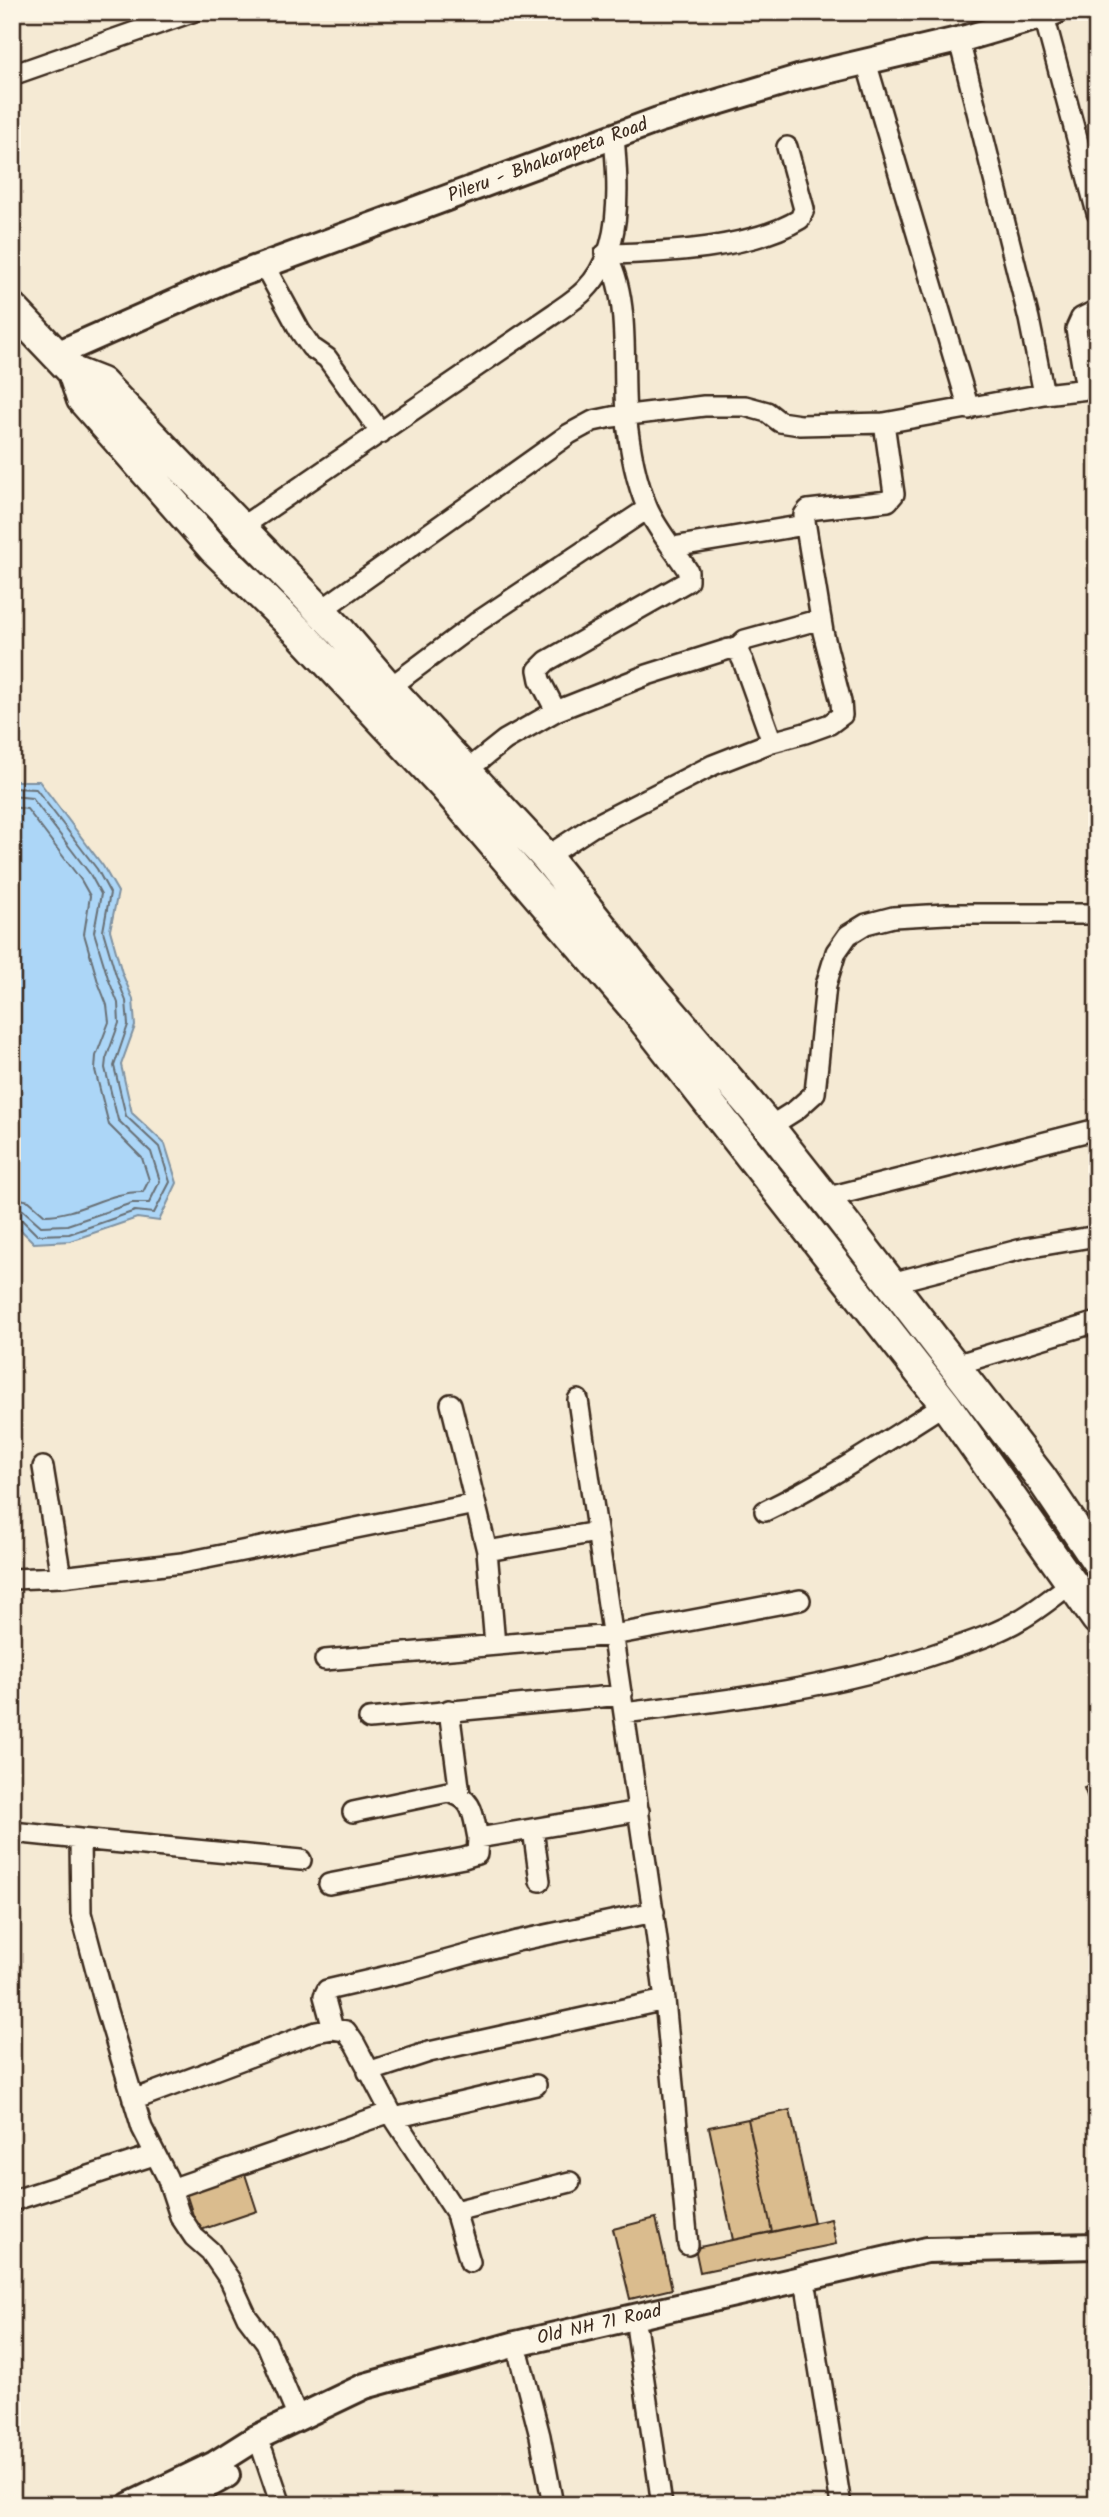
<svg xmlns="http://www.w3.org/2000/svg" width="1109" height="2517" font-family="Kalam,sans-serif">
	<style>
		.water { fill: #acd6f7; stroke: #7f91a0; stroke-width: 2 }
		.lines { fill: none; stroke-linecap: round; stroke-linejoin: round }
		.shore { stroke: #686f75; stroke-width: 2 }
		.building { fill: #dabc8e; stroke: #3b2a1e; stroke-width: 2 }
		.minor-casing { stroke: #3b2a1e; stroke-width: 24 }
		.major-casing { stroke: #3b2a1e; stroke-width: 30 }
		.highway-casing { stroke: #3b2a1e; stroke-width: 35 }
		.minor { stroke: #fcf5e5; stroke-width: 19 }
		.major { stroke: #fcf5e5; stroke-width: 24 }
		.highway { stroke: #fcf5e5; stroke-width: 30 }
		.labels { text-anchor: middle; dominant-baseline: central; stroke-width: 5; stroke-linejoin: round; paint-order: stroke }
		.street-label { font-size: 19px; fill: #3b2a1e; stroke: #fcf5e5 }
	</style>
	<rect width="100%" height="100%" fill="#f5ead4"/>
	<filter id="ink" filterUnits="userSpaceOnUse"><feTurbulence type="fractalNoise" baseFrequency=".0143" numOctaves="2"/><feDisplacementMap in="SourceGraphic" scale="14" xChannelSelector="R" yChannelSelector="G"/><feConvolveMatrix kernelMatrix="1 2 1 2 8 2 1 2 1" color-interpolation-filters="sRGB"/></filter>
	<g filter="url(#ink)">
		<!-- water -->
		<path class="water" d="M12,781h27l64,85 15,26 -8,38 12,43 11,26 2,27 -14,39 11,48 33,31 12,39 -18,38 -22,-3 -67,23 -36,2 -22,-22z"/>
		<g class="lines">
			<!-- shore -->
			<path class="shore" d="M12,788l24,1 61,80 13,24 -7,38 13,44 10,26 2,24 -14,41 12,50 33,31 11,35 -16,31 -19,-2 -66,23 -32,1 -18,-18 -7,-1
				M12,796l20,2 58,76 11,20 -7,38 14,46 10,25 1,20 -13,36 -1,9 13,52 33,32 9,29 -11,22h-17l-65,22 -26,1 -18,-16 -11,-3
				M12,807l15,2 54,71 9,16 -6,38 14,48 9,23 2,17 -13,34 -1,14 14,55 33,33 7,22 -6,12c-34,-1 -64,23 -98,23l-16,-14 -17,-4"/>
		</g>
		<!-- building -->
		<path class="building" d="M1097,1783v21l-6,2 -7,-18z
			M790,2110l24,113 -42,9 -24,-113z
			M748,2119l24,113 -39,8 -24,-113z
			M244,2171l13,40 -59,20 -13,-41z
			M656,2218l16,71 -42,10 -17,-70z
			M831,2219l5,25 -136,28 -5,-24z"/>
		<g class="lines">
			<defs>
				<path id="minor" d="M1044,16l53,197
					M959,40l70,279 15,75
					M866,62l103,347
					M12,75l180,-63
					M264,265l36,66 11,16 16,11 54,75
					M1086,389l-10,-60 5,-11 16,-8
					M240,528l315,-215c10,-7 21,-14 30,-23 39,-39 33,-104 29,-154
					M673,547l132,-22
					M320,611l249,-177 24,-13 19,-4 92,-11h41l22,6 13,10 20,3 84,-2 160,-29 53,-6
					M735,649l10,-9 76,-21
					M389,688l87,-65 171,-114
					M556,711l-16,-31 -2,-10 9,-9 141,-80v-10c-13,-21 -32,-42 -41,-64 -12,-28 -18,-64 -21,-94 -4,-47 5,-120 -21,-159 58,-1 146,-5 195,-35l4,-10 -17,-62
					M466,771l39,-31 51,-29 91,-36 82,-26 9,2 5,10 29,81
					M546,857l46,-30 121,-62 59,-23 33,-9 25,-9 12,-9 -1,-13 -18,-70 -19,-117 4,-5 80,-9 6,-7 -10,-71
					M769,1127l27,-17 19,-17 11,-108 10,-33 12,-17 18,-11 27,-7 53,-3h151
					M825,1198l272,-69
					M891,1283l135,-35 71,-12
					M955,1365l142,-43
					M578,1400l77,525 10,75 23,245
					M451,1404l36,147 8,94
					M43,1467l18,110
					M765,1511c63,-30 121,-70 180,-107
					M487,1551l110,-19
					M12,1579l49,-2 121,-14 293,-59
					M325,1660l288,-25 187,-35
					M449,1710l11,84
					M624,1713c108,-13 217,-26 320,-62 27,-9 55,-18 79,-33 17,-10 32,-23 48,-34
					M369,1719l253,-24
					M353,1812l95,-20c26,6 25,23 30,46
					M533,1829l7,52
					M12,1832l68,7 1,74 25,95 36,120 25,49 13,39 14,21 16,14 20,29 17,37 19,25 32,76
					M80,1839l221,21
					M329,1884l135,-26 13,-4 1,-16 161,-27
					M333,2029l-9,-33 3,-6 82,-19 108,-30 137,-29
					M368,2072l61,-20 236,-52
					M133,2100l183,-68 17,-3 13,2 9,13 39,74 61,93 15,51
					M394,2118l142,-33
					M171,2189l220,-77
					M12,2201l142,-46
					M455,2211l115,-29
					M807,2292l34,213
					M637,2332l25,173
					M520,2359l20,77 13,69
					M263,2452l18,53"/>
				<g id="major">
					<path id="s1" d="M57,354l170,-75 431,-159 143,-43 165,-39 89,-26"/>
					<path id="s2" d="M130,2505l85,-41 41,-26 109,-52 151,-42 411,-94 170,-4"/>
					<path d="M173,2505l54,-30"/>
				</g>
				<path id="highway" d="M12,308l61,64 9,27 132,150 86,84 145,154 187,218 313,399 152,215
					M73,372l28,11 239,248 49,57 157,169 106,133 117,137 56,71 216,280 56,83"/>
			</defs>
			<!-- minor casing -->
			<use href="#minor" class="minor-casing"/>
			<!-- major casing -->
			<use href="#major" class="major-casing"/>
			<!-- highway casing -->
			<use href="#highway" class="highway-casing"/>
			<!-- minor -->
			<use href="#minor" class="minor"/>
			<!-- major -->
			<use href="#major" class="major"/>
			<!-- highway -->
			<use href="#highway" class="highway"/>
		</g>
	</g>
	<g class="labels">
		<!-- street labels -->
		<g class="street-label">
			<text stroke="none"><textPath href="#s1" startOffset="528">Pileru - Bhakarapeta Road</textPath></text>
			<text stroke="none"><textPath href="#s2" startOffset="506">Old NH 71 Road</textPath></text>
		</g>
	</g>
	<!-- margin -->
	<rect width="1109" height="2517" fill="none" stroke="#fcf5e5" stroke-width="42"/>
	<rect x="21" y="21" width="1067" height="2475" fill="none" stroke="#3b2a1e" stroke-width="2.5" filter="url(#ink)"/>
</svg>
